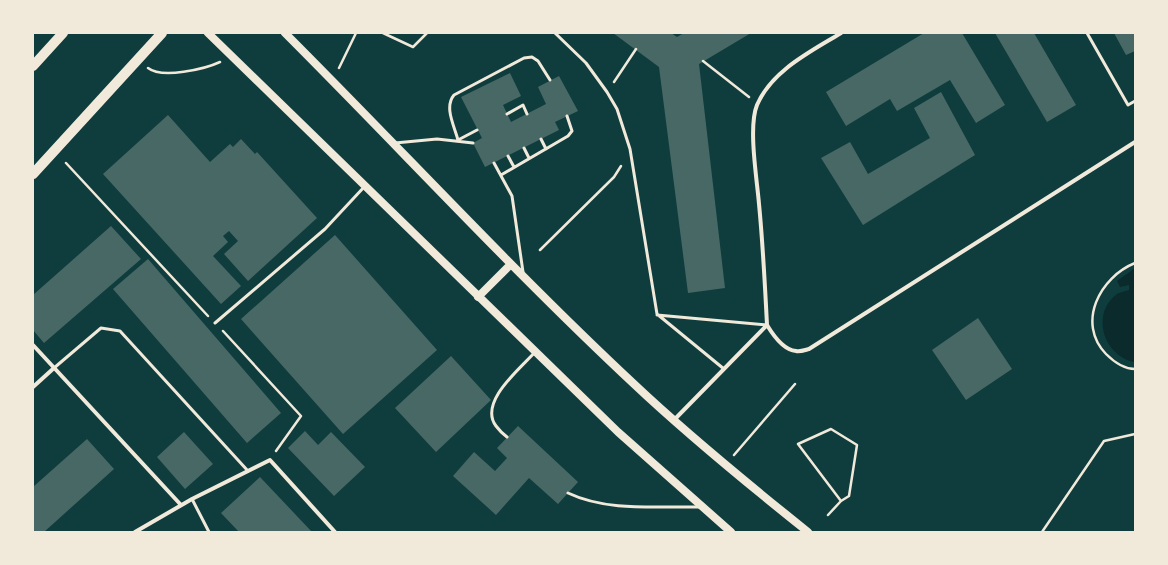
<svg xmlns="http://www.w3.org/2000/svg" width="1168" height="565" font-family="'Roboto Condensed',sans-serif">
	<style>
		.water { fill: #0a2a2b }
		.building { fill: #486865 }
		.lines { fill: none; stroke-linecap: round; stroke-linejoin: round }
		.path { stroke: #f1e9da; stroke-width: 2.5 }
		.service { stroke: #f1e9da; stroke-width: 3 }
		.minor { stroke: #f1e9da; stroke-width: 4 }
		.secondary { stroke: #f1e9da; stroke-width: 8 }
		.primary { stroke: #f1e9da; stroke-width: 10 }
	</style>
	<rect width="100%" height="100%" fill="#0f3d3e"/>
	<!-- water -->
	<path class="water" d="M1135,268v94c-31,-5 -45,-48 -18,-68 3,-2 9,-3 12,-4v-5l-9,2 -3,-6z"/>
	<!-- building -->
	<path class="building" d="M613,33h58l6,4 7,-4h67l-52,31 26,224 -37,5 -29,-226z
		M924,33h38l43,72 -29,18 -26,-43 -53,31 -7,-12 -44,27 -20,-34z
		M995,33h39l42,72 -29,17z
		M1114,33h21v18l-9,4z
		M510,73l11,23 -18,9 8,17 35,-18 -8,-17 21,-11 19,35 -23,11 4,8 -74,37 -12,-24 9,-5 -21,-41z
		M941,92l34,63 -112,70 -42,-67 29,-16 18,32 62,-36 -16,-30z
		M168,115l42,47 20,-18 3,3 8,-8 14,15 2,-2 60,66 -69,63 -24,-27 14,-13 -9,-10 -6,5 5,6 -15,14 28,30 -20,18 -118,-130z
		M111,226l30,33 -97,84 -11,-13v-35z
		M335,235l102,115 -94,84 -102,-115z
		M148,259l133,154 -34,30 -134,-154z
		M978,318l34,51 -46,31 -34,-50z
		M451,356l40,44 -55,52 -41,-44z
		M518,426l60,56 -20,22 -29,-26 -33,37 -43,-39 21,-24 21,19 12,-13 -10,-10z
		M305,431l13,14 13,-13 34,35 -31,29 -46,-48z
		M184,432l29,32 -28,25 -28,-32z
		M87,439l27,30 -70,63h-11v-45z
		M260,477l52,55h-73l-18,-19z"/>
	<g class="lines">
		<!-- path -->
		<path class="path" d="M383,33l30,14 14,-14
			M703,61l46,36
			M148,68c14,11 57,1 72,-6
			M339,68l17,-35
			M614,82l22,-33
			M66,163l142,153
			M540,250l74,-73 7,-11
			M1135,263c-35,14 -59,60 -29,91 8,8 18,15 29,15
			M223,331l78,85 -25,35
			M734,455l61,-71
			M828,515l13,-14 8,-5 8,-51 -26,-16 -33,15 43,57
			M1042,532l62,-91 31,-7"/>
		<!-- service -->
		<path class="service" d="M555,33l31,30 21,29 10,17 13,40 27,165 67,55
			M1087,33l41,72 7,-4
			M507,114l16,-9 4,9
			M477,130l-19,10c-4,-15 -14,-33 -4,-45l70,-37 8,-1 6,4 12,19
			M541,139l5,10
			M395,143l42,-4 36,4
			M524,148l5,10
			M508,156l6,11
			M494,163l18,33 11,76
			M501,175l67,-39 4,-5 -5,-15
			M657,315l110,10
			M215,323l110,-94 40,-43
			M54,368l47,-40 19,3 128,140
			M507,437c-4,-3 -8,-7 -11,-11 -18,-24 25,-58 39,-74
			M568,493c40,19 89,13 132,14
			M192,499l17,33"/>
		<!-- minor -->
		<path class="minor" d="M767,325c6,10 16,25 29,26 4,1 9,-1 13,-2l326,-207
			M33,345l148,160
			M33,387l21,-19
			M674,420l93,-95c-2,-40 -4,-80 -8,-121 -2,-25 -11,-77 -2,-99 15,-35 55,-54 84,-72
			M135,532l57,-33 78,-39 65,72"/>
		<!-- secondary -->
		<path class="secondary" d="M208,33l410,399 113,100
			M285,33c116,116 228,238 349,351 55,52 114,100 174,148
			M478,297l33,-33"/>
		<!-- primary -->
		<path class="primary" d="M33,66l30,-33
			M33,174l129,-141"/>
	</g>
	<!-- border -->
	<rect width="1168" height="565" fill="none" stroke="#f1e9da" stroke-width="68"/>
</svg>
